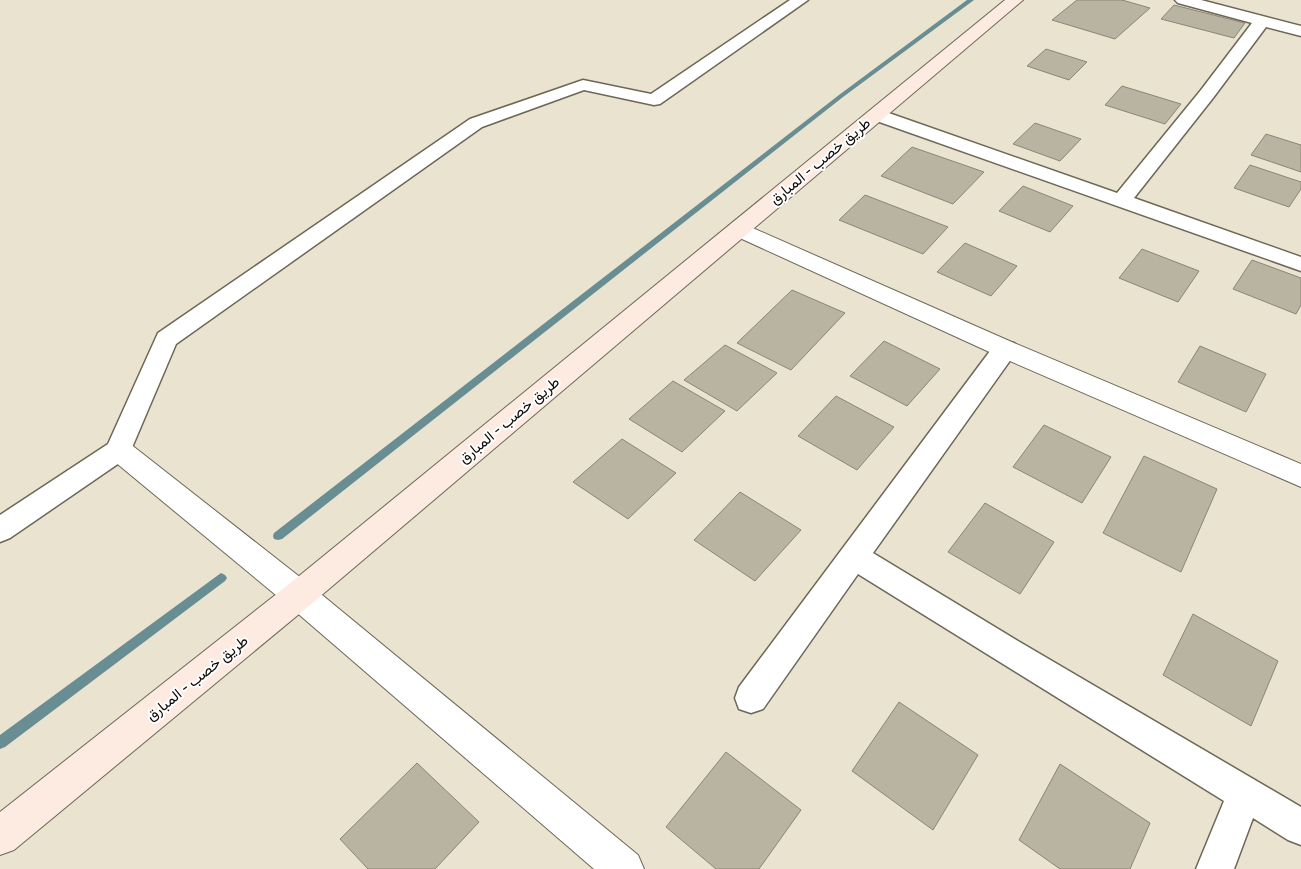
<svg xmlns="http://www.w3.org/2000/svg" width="1301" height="869" font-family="Cabin,Vazirmatn,sans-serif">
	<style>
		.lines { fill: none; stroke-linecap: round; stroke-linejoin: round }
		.stream { fill: #688d93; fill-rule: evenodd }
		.building { fill: #b9b3a1; stroke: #8b8675 }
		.minor-casing { stroke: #6c6757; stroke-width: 3 }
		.tertiary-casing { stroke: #6c6757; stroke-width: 2 }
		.secondary-casing { stroke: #6c6757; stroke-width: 2 }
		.minor { fill: #fff; fill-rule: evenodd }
		.tertiary { fill: #fff; fill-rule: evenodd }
		.secondary { fill: #fdebe1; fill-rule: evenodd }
		.labels { text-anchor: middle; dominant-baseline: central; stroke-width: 4; stroke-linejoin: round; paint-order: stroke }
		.street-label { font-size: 15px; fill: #0d0b06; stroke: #fff }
	</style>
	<rect width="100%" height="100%" fill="#e9e3d0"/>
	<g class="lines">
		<!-- stream -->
		<path class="stream" d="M967,0h7l-131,97 -561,442 -4,1 -4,-1 -1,-3 1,-3 565,-438z
			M221,573l4,2 2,3 -2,3 -220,166 -5,2v-14z"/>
	</g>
	<!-- building -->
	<path class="building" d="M1077,0h45l28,8 -35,31 -63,-19z
		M1174,5l71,18 -11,15 -73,-19z
		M1046,49l41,13 -18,18 -42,-14z
		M1122,86l59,18 -16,20 -60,-19z
		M1035,123l46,16 -21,22 -47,-17z
		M1266,134l35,11v27l-50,-17z
		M912,147l72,25 -31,32 -72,-28z
		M1250,165l51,17v7l-12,18 -55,-19z
		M1023,186l50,20 -23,26 -51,-21z
		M865,195l83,32 -25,27 -84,-34z
		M965,243l52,23 -26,30 -54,-24z
		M1142,249l57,22 -21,31 -59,-24z
		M1252,260l49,18v27l-5,9 -63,-25z
		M792,290l53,23 -54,57 -54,-27z
		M884,341l56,28 -33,37 -57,-30z
		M725,345l52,28 -40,38 -53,-31z
		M1200,346l66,28 -20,38 -68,-30z
		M673,381l52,30 -43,41 -53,-33z
		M836,396l58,31 -37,43 -59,-34z
		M1044,425l67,32 -29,46 -69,-36z
		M622,439l54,34 -48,46 -55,-37z
		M1144,456l73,33 -36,83 -78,-39z
		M740,492l61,38 -46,51 -61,-41z
		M985,503l69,39 -34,52 -72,-42z
		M1193,614l85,47 -27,65 -88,-51z
		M899,702l79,53 -45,75 -81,-59z
		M726,752l75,58 -42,59h-43l-50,-42z
		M417,763l62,59 -44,47h-67l-28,-30z
		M1060,764l90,59 -20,46h-70l-41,-29z"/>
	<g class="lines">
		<defs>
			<path id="minor" d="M790,0h18l-148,104 -6,1 -70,-15 -102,37 -306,217 -48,113 -118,81 -10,4v-27l108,-71 50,-111 312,-214 113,-39 68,14z
				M1175,0h26l100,26v10l-35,-9 -53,71 -79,100 167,59v14l-430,-152 -3,-4 3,-4 6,-1 6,1 234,82 84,-103 51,-67 -74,-20z
				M1005,341l9,2 3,6 -3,6 -141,198 145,88 283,166v38l-13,-5 -35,-22 -19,51h-38l28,-68 -366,-227 -95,135 -12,4 -12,-4 -4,-11 4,-11 257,-344z"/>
			<path id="tertiary" d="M739,222l275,121 287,121v23l-305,-132 -265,-121 -3,-5 3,-5z
				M119,439l10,4 181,142 328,270 6,14h-50l-306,-264 -179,-148 -4,-7 4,-7z"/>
			<path id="secondary" d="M1005,0h18l-713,605 -296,245 -14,5v-43l288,-227z"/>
		</defs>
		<!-- minor casing -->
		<use href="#minor" class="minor-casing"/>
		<!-- tertiary casing -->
		<use href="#tertiary" class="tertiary-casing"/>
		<!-- secondary casing -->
		<use href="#secondary" class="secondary-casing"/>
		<!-- minor -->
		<use href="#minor" class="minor"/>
		<!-- tertiary -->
		<use href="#tertiary" class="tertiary"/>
		<!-- secondary -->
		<use href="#secondary" class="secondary"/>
	</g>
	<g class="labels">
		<!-- street labels -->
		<g class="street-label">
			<text transform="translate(820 161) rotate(-40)">طريق خصب - المبارق</text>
			<text transform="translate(509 420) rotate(-40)">طريق خصب - المبارق</text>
			<text transform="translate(197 678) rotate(-39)">طريق خصب - المبارق</text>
		</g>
	</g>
</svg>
